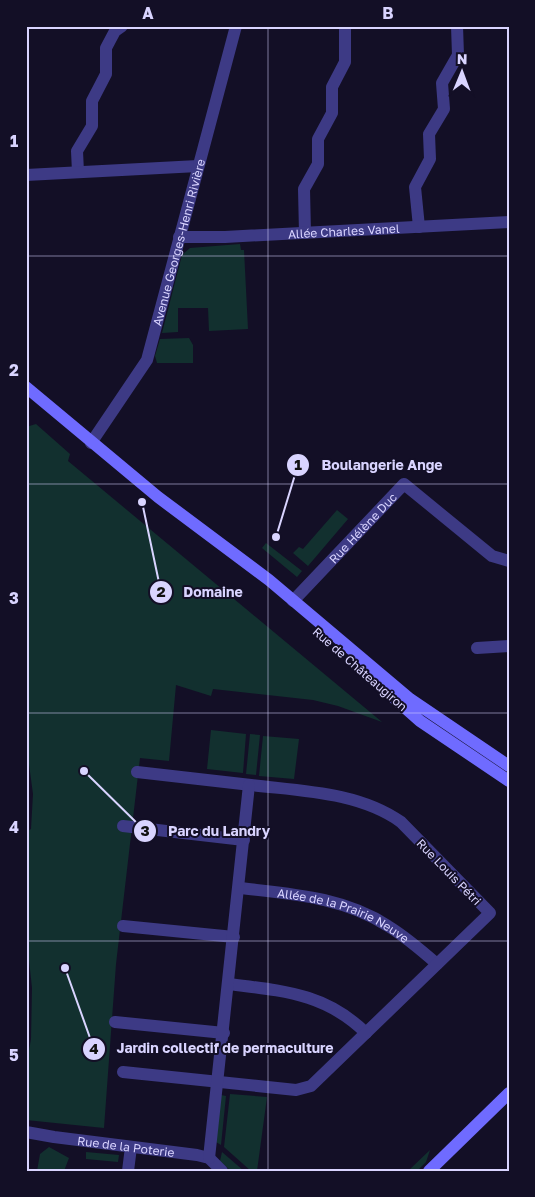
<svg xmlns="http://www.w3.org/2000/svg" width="535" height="1197" font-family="'Golos Text',sans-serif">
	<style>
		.green { fill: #12302f }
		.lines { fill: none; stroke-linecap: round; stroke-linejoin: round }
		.minor { stroke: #3d3a85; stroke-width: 12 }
		.secondary { stroke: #6f6bff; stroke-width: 12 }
		.grid { fill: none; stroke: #d9d4ff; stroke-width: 1; stroke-opacity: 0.55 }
		.labels { text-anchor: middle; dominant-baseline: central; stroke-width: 4; stroke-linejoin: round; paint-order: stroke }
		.street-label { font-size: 12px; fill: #d9d4ff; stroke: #130f26 }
		.leader { fill: none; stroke: #d9d4ff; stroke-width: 2 }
		.callout-dot { fill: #d9d4ff; stroke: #130f26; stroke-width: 2 }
		.mark-label { font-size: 15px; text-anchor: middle; font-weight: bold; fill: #111 }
		.callout-label { font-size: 14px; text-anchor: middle; font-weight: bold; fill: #d9d4ff; stroke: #130f26; stroke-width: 4; stroke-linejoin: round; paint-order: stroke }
		.neatline { fill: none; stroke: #d9d4ff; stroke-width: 2 }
		.grid-label { font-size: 16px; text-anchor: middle; font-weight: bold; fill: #d9d4ff }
	</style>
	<rect width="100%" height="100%" fill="#130f26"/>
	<!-- green -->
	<path class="green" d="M240,244l1,6h3l4,79 -39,2 -1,-23h-30v24l-16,1 20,-78 8,-7z
		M189,338l4,7v18h-36l-2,-7 5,-17z
		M36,424l34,30 -2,7 314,261 -44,-16 -25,-6 -100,-11 -2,7 -35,-11 -7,76 -29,-3 -24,206 -12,164 -78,-8v-52l5,-29 1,-51 -6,-56v-100l5,-3 2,-35 -7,-52v-315z
		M337,510l11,9 -40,47 -15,-13 6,-6 4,2z
		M266,543l36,28 -5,6 -35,-29z
		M211,730l35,4 -3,39 -36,-4z
		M250,734l10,1 -4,40 -10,-1z
		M263,736l36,3 -5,40 -35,-3z
		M230,1094l37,3 -10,74h-6l-27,-24z
		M221,1095l5,1 -5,49 -5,-3z
		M49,1147l20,11 -5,13h-27l3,-17z
		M430,1150l-4,12 -9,9h-9z
		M86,1152l33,3 -1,7 -32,-3z
		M222,1152l22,19h-13l-11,-10z"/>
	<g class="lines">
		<!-- minor -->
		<g class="minor">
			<path d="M78,172l-1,-21 15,-25v-25l14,-27v-26l9,-17 7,-5"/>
			<path d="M26,175l172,-9"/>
			<path d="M419,227l-4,-40 15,-28 -1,-25 15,-25 -2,-26 16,-28 -1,-29"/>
			<path d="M305,233l-1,-44 14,-25v-25l14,-26v-26l13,-25v-36"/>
			<path id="s1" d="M179,237h46l284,-15"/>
			<path id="s2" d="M91,443l56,-83 89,-334"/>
			<path id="s3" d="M293,601l111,-117 88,72 17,5"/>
			<path d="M477,648l32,-2"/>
			<path d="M123,826l121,14"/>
			<path id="s4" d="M240,888c51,6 104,9 148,38 18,11 33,24 49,38"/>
			<path d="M123,926l111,11"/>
			<path d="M229,984c54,7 96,9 137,49"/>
			<path d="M115,1022l109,11"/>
			<path d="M123,1072l173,18 15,-4 179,-173 -89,-91c-42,-30 -100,-31 -150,-37 -38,-4 -76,-9 -114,-13"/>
			<path id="s5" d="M26,1132l28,5 143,18 12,3 13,13"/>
			<path d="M209,1158l40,-373"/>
			<path d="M128,1171l3,-24"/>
		</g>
		<!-- secondary -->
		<path class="secondary" d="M26,387l132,110 111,83 141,119 99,67
			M367,674l53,47 89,60
			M429,1171l80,-78"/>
	</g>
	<!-- grid -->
	<path class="grid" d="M268,26v1145M26,256h483M26,484h483M26,713h483M26,941h483"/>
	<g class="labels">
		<!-- street labels -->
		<g class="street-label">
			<text stroke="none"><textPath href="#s1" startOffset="165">Allée Charles Vanel</textPath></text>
			<text stroke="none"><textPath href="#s2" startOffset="222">Avenue Georges-Henri Rivière</textPath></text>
			<text stroke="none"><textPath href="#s3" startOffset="101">Rue Hélène Duc</textPath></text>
			<text transform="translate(360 669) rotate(41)">Rue de Châteaugiron</text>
			<text transform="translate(449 872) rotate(46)">Rue Louis Pétri</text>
			<text stroke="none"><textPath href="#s4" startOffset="108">Allée de la Prairie Neuve</textPath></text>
			<text stroke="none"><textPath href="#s5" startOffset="101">Rue de la Poterie</textPath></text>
		</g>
	</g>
	<!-- callouts -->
	<path class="leader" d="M276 537L298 465M142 502L161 592M84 771L145 831M65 968L94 1049"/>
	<g class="callout-dot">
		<circle cx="276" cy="537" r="5"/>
		<circle cx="142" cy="502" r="5"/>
		<circle cx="84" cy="771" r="5"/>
		<circle cx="65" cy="968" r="5"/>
		<circle cx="298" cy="465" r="12"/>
		<circle cx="161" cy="592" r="12"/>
		<circle cx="145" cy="831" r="12"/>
		<circle cx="94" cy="1049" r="12"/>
	</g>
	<g class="mark-label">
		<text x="298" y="470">1</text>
		<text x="161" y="597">2</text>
		<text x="145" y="836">3</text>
		<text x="94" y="1054">4</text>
	</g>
	<g class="callout-label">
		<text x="382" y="470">Boulangerie Ange</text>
		<text x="213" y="597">Domaine</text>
		<text x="219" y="836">Parc du Landry</text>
		<text x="225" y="1053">Jardin collectif de permaculture</text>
	</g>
	<!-- border -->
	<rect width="535" height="1197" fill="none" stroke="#130f26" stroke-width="55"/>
	<!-- north arrow -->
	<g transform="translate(462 72) rotate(1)" stroke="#130f26" stroke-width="4" paint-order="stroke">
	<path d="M0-4L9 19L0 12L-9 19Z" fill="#d9d4ff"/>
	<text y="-8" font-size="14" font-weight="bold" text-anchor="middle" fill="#d9d4ff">N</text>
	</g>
	<rect x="28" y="28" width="480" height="1142" class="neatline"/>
	<g class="grid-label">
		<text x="148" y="19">A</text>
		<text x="388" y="19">B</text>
		<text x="14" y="147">1</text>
		<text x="14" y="376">2</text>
		<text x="14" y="604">3</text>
		<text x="14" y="833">4</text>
		<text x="14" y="1061">5</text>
	</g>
</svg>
